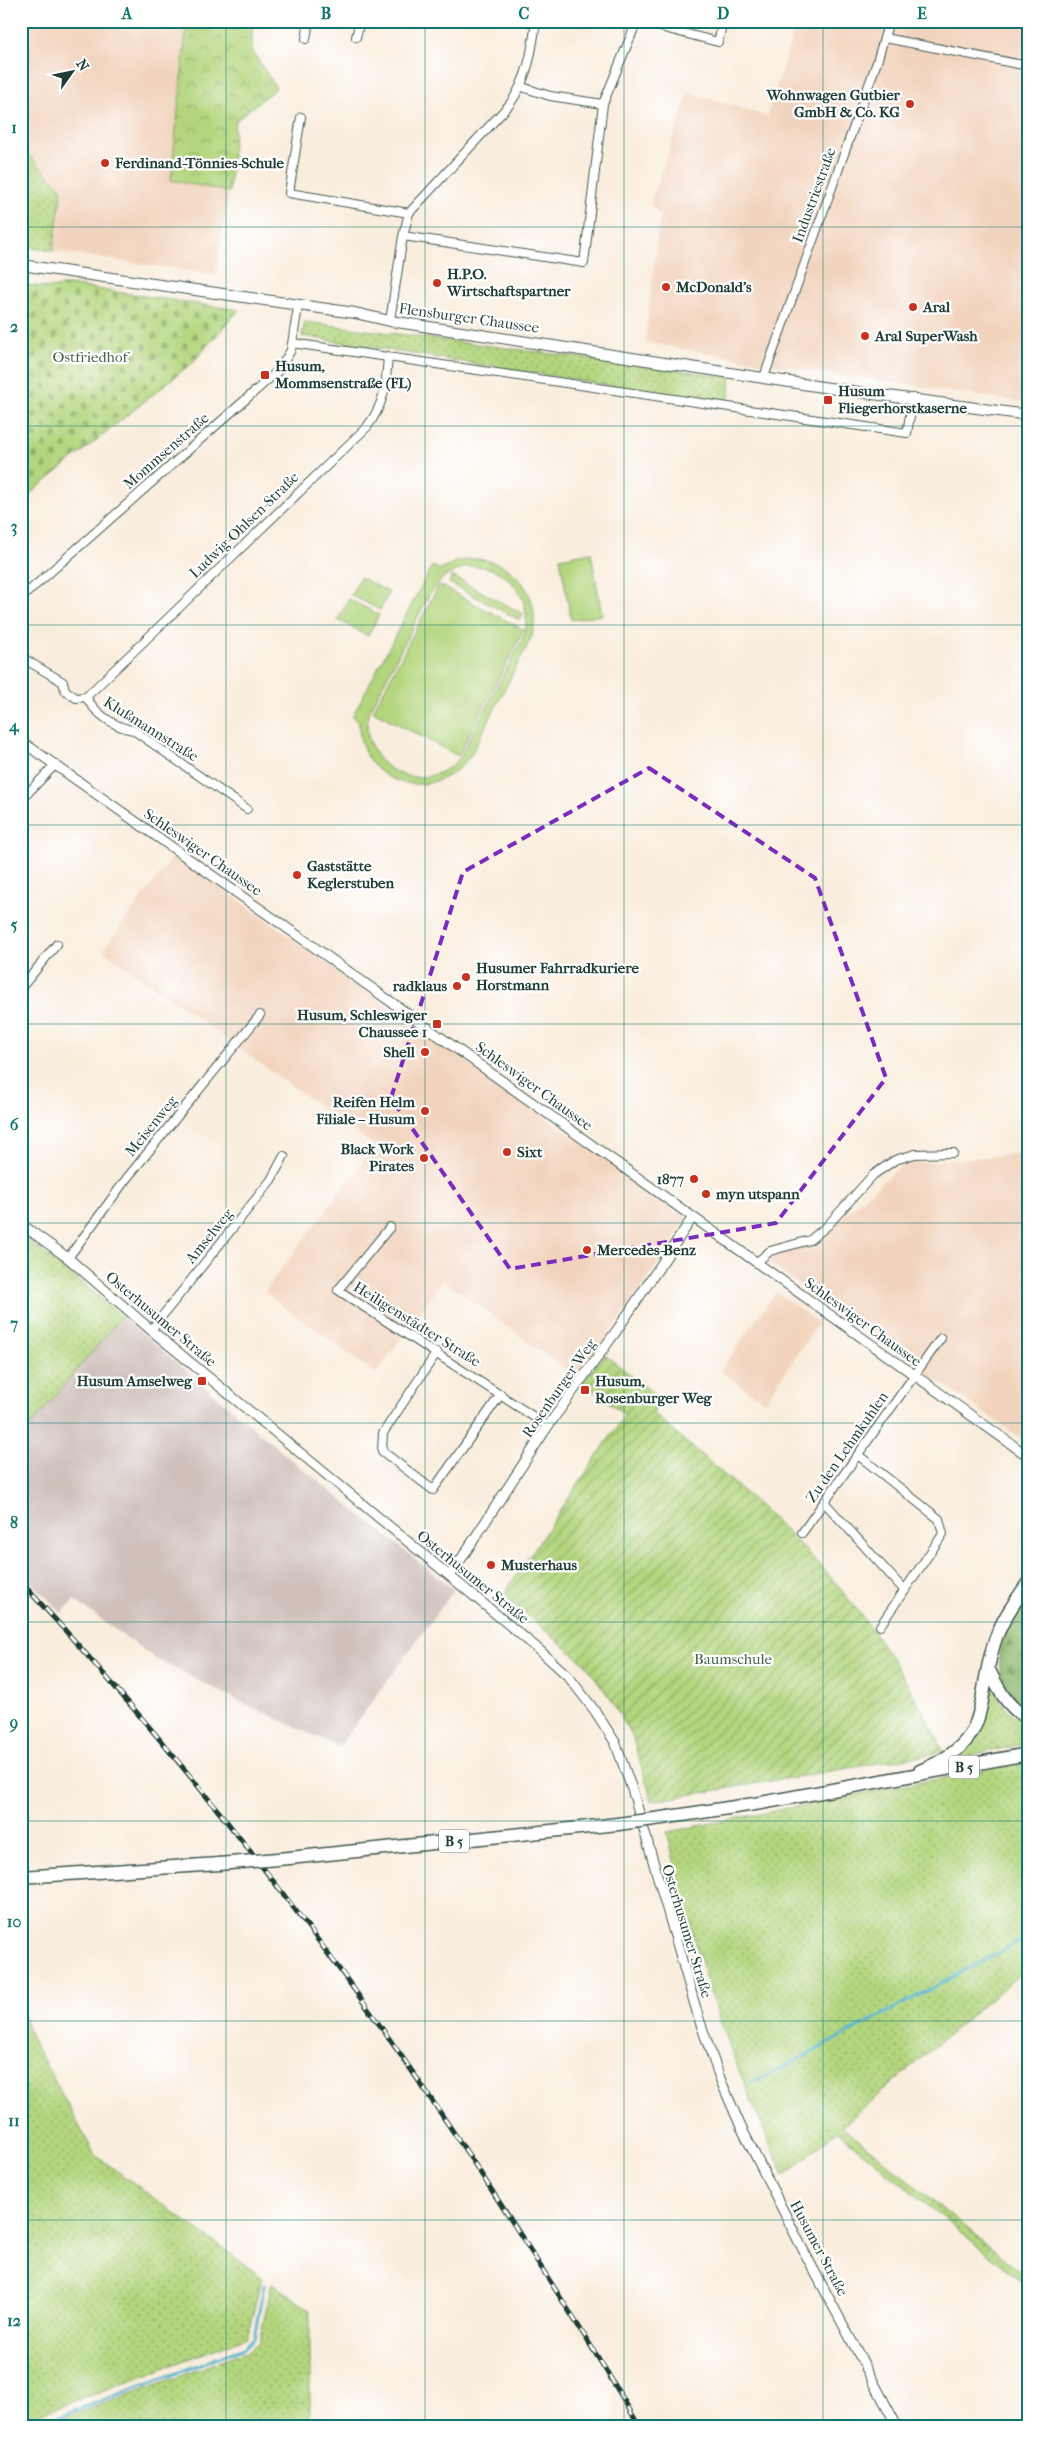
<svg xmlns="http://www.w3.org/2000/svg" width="1049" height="2447" font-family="'IM FELL French Canon',serif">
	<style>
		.built { fill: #f2d4be }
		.industrial { fill: #cfc0ba }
		.grass { fill: url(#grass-dots); stroke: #688958 }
		.forest { fill: url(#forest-firs); stroke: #567a50 }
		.cemetery { fill: url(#cemetery-stones); stroke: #688958 }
		.park { fill: url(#park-crowns); stroke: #688958 }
		.garden { fill: url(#garden-furrows); stroke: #688958 }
		.pitch { fill: #b2d57d; stroke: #688958; fill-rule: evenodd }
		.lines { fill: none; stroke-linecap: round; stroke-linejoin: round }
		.stream { stroke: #53b6d1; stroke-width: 3 }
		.minor-casing { stroke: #40574d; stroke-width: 10 }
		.tertiary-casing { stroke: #40574d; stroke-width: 11 }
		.secondary-casing { stroke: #40574d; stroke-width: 12 }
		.trunk-casing { stroke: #40574d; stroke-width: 15 }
		.minor { stroke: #fff; stroke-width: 8 }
		.tertiary { stroke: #fff; stroke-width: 9 }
		.secondary { stroke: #fff; stroke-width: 10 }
		.trunk { stroke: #fff; stroke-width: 12 }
		.rail-casing { stroke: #1f3d34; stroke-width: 5 }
		.rail { stroke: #fff; stroke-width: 3; stroke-dasharray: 9; stroke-linecap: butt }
		.trunk-bridge-casing { stroke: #40574d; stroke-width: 15; stroke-linecap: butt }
		.trunk-bridge { stroke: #fff; stroke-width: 12 }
		.marked { fill: none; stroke: #7b2cbf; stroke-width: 4; stroke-dasharray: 10 6; stroke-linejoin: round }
		.grid { fill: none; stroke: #0f766e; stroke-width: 1; stroke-opacity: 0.55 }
		.poi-dot { fill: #c8321e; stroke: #fff; stroke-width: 2 }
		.labels { text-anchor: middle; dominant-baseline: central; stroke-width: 4.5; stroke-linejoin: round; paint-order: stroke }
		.shield { fill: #fff; stroke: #627771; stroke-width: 1 }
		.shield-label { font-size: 14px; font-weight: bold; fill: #1f3d34 }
		.poi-label { font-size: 15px; font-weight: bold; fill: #1f3d34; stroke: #fff; text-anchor: start }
		.street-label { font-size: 15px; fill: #1f3d34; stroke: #fff }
		.park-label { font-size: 15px; fill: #446346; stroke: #fff }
		.neatline { fill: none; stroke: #0f766e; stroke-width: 2 }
		.grid-label { font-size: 16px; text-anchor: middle; font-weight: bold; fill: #0f766e }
	</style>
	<defs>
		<pattern id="grass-dots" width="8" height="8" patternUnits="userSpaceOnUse" patternTransform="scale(1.25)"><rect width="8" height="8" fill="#b2d57d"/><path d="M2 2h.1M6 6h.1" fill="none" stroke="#90ae67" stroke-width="1.8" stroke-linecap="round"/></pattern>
		<pattern id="forest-firs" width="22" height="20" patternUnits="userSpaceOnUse" patternTransform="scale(1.25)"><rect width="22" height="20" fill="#8db66c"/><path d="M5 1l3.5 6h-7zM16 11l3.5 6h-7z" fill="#73955a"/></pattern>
		<pattern id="cemetery-stones" width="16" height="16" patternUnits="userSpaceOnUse" patternTransform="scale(1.25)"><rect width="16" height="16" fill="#b2d57d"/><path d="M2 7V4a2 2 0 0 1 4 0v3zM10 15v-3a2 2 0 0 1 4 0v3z" fill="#90ae67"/></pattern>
		<pattern id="park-crowns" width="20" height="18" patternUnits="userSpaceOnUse" patternTransform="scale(1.25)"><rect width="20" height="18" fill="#b2d57d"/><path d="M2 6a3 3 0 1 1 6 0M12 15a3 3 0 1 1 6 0" fill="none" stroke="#90ae67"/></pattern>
		<pattern id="garden-furrows" width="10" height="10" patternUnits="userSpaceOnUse" patternTransform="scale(1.25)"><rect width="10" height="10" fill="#b2d57d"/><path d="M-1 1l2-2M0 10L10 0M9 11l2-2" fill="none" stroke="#90ae67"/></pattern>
	</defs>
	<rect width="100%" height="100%" fill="#fff"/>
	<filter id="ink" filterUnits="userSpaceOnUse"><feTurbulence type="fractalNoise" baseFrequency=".02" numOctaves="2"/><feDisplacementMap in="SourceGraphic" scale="10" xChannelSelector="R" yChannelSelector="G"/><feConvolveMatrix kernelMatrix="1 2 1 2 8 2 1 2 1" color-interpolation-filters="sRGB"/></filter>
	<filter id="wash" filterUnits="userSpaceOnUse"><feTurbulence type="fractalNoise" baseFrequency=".0096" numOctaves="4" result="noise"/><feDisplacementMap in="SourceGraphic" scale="20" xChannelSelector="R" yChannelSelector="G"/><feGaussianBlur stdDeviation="1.12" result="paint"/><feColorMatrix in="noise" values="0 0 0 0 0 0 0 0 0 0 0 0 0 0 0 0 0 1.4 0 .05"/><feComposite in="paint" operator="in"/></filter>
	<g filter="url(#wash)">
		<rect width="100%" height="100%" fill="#f9eddd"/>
		<!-- built -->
		<path class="built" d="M21,21h166l-16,158 58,13 -13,83 -163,-24 9,-62 -41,-42z
			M797,21h231v382l-241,-36 -142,-25 15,-127 -10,-10 39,-113 78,25z
			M174,855l515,363 -110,161 -136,-99 -67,94 -112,-82 111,-146 -272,-196z
			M1028,1153v290l-263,-182 7,-6 39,-11 92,-80z
			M776,1292l42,31 -53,79 -45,-31z"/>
		<!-- industrial -->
		<path class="industrial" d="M122,1316l161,137 171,137 -115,157 -102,-47 -81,-41 -82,-59 -12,13 -41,-41v-135z"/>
		<!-- grass -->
		<path class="grass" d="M21,147l41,42 -9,62 -32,-5z
			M305,322l426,55 -2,21 -10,5 -417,-67z
			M21,1237l39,28 62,51 -101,121z
			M991,1683c8,20 20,32 37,45v15l-70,15c27,-23 29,-41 33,-75z
			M1028,1761v206l-186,159 186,152v9l-191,-156 -53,45c-23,-53 -47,-107 -66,-161 -21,-60 -36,-122 -51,-183z
			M21,1992l2,19 6,23 66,121 167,122 -15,60 -226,84z
			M272,2283l38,27v116h-268l204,-74 13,-10z"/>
		<!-- forest -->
		<path class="forest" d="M1028,1597v114c-20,-11 -33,-41 -28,-63 4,-18 19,-37 28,-51z"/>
		<!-- cemetery -->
		<path class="cemetery" d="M21,284l29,4 18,-3 171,25 -47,53 -171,138z"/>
		<!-- park -->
		<path class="park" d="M187,21h65v29l24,38 -41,33 -6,71 -58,-12z"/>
		<!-- garden -->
		<path class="garden" d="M604,1354l58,46 -9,13c48,43 99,83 144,129 60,58 111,135 147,210l-292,49 -20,-65 -20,-35 -27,-37 -82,-69 122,-180 -42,-33z"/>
		<!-- pitch -->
		<path class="pitch" d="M591,552l11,63 -31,5 -11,-62z
			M471,559c42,-1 72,36 61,77l-61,119c-37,51 -113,32 -112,-33l-7,-5 80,-151 9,4 14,-8zM465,567c41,-6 70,30 59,69l-65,123c-39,40 -100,9 -91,-45l63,-123 13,-14z
			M452,576l71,38 -3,6 -71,-37z
			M360,577l29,15 -9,18 -29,-15z
			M439,585l85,45 -66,126 -85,-45z
			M349,599l30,16 -11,21 -30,-16z"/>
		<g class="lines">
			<!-- stream -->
			<path class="stream" d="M751,2082l9,-2 268,-143
				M34,2426l210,-78 10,-10 10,-53"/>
		</g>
	</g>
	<g filter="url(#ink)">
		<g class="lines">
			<defs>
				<path id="minor" d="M524,21l12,2
					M356,37l4,-16
					M885,38l143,28
					M306,39l3,-18
					M522,87l28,9 53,8
					M301,117l-12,76 120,20
					M403,236l181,27 19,-159 34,-83 81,21 5,-21
					M390,321l13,-85 6,-23 101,-109c18,-26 22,-52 26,-83
					M292,343l615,90 6,-35
					M764,377l113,-315 12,-41
					M21,598l258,-228 12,-20 7,-43
					M21,657l42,25 2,8 11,8 10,-1c10,17 28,30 47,33l114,79
					M86,697l281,-270c18,-24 19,-42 21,-71
					M21,800l33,-34
					M21,988l36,-44
					M390,1227l-52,63 210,136
					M68,1258l59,-80 133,-163
					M757,1262l13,-11 40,-11 17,-14 46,-51 22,-15 20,-6 38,-1
					M151,1330l120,-150 13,-24
					M437,1352l-54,81 -1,18 51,39 68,-96
					M858,1455l81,64 4,15 -63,92
					M825,1503l80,88
					M802,1533l139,-195"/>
				<path id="tertiary" d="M21,741l293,206 714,509
					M21,1224l47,34 83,72 386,318 31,28 27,35 20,31 18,50 66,227 22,62 20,46 59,117 97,182
					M450,1576l98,-150 69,-96 76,-113"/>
				<path id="secondary" d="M21,265l334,48 35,8 439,67 199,27"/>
				<path id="trunk" d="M988,1668c10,21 19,39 40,51
					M920,1771c72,-30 55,-62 73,-124 6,-23 21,-44 35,-64
					M669,1817l92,-14 267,-49
					M289,1858l329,-34
					M21,1877l198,-13"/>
			</defs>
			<!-- minor casing -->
			<use href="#minor" class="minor-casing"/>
			<!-- tertiary casing -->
			<use href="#tertiary" class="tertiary-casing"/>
			<!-- secondary casing -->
			<use href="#secondary" class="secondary-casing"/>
			<!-- trunk casing -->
			<use href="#trunk" class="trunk-casing"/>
			<!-- minor -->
			<use href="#minor" class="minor"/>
			<!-- tertiary -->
			<use href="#tertiary" class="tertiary"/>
			<!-- secondary -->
			<use href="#secondary" class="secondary"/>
			<!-- trunk -->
			<use href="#trunk" class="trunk"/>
			<defs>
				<path id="rail" d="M21,1582c191,206 354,423 504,660 39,61 78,121 114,184"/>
			</defs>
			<!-- rail casing -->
			<use href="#rail" class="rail-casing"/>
			<!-- rail -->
			<use href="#rail" class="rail"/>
			<defs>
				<path id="trunk-bridge" d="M618,1824l51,-7
					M219,1864l70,-6"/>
			</defs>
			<!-- trunk-bridge casing -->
			<use href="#trunk-bridge" class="trunk-bridge-casing"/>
			<!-- trunk-bridge -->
			<use href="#trunk-bridge" class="trunk-bridge"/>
		</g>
	</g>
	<!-- marked area -->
	<path class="marked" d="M649,768l166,110 71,200 -110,145 -266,46 -119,-171 72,-226z"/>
	<!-- grid -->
	<path class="grid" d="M226,21v2405M425,21v2405M624,21v2405M823,21v2405M21,227h1007M21,426h1007M21,625h1007M21,825h1007M21,1024h1007M21,1223h1007M21,1423h1007M21,1622h1007M21,1821h1007M21,2021h1007M21,2220h1007"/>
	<!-- markers -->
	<g class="poi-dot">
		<circle cx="910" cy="104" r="5"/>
		<circle cx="105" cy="163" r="5"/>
		<circle cx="437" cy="283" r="5"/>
		<circle cx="666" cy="287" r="5"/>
		<circle cx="913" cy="307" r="5"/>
		<circle cx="865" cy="336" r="5"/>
		<rect x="260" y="370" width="10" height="10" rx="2.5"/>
		<rect x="823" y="395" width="10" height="10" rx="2.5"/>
		<circle cx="297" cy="875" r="5"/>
		<circle cx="466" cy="977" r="5"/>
		<circle cx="457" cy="986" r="5"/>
		<rect x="432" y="1019" width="10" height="10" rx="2.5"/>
		<circle cx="425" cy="1052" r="5"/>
		<circle cx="425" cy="1111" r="5"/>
		<circle cx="507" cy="1152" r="5"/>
		<circle cx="424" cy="1158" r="5"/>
		<circle cx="694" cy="1179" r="5"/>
		<circle cx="706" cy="1194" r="5"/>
		<circle cx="587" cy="1250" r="5"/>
		<rect x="197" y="1376" width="10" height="10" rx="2.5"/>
		<rect x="580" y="1385" width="10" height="10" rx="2.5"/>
		<circle cx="491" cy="1565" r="5"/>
	</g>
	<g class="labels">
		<!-- shield labels -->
		<g class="shield">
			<rect x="949" y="1755.5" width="30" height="23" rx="4"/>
			<rect x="439" y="1829.5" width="30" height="23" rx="4"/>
		</g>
		<g class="shield-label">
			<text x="964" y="1767">B 5</text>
			<text x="454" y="1841">B 5</text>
		</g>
		<!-- poi labels -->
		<g class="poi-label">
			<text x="900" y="95" text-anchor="end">Wohnwagen Gutbier<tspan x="900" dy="17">GmbH &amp; Co. KG</tspan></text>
			<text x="115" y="163">Ferdinand-Tönnies-Schule</text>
			<text x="447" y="274">H.P.O.<tspan x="447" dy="17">Wirtschaftspartner</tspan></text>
			<text x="676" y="287">McDonald's</text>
			<text x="923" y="307">Aral</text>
			<text x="875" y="336">Aral SuperWash</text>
			<text x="275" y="366">Husum,<tspan x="275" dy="17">Mommsenstraße (FL)</tspan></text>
			<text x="838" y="391">Husum<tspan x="838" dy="17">Fliegerhorstkaserne</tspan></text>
			<text x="307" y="866">Gaststätte<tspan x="307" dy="17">Keglerstuben</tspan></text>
			<text x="476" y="968">Husumer Fahrradkuriere<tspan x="476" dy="17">Horstmann</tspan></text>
			<text x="447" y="986" text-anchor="end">radklaus</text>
			<text x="427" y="1015" text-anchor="end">Husum, Schleswiger<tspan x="427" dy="17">Chaussee 1</tspan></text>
			<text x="415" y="1052" text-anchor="end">Shell</text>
			<text x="415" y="1102" text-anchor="end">Reifen Helm<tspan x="415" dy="17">Filiale – Husum</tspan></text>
			<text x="414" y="1149" text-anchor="end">Black Work<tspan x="414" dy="17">Pirates</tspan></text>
			<text x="517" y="1152">Sixt</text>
			<text x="684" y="1179" text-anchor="end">1877</text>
			<text x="716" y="1194">myn utspann</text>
			<text x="597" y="1250">Mercedes-Benz</text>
			<text x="192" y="1381" text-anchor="end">Husum Amselweg</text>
			<text x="595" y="1381">Husum,<tspan x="595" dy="17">Rosenburger Weg</tspan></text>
			<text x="501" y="1565">Musterhaus</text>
		</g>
		<!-- street labels -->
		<g class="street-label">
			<text transform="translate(814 195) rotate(-70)">Industriestraße</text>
			<text transform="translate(469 318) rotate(8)">Flensburger Chaussee</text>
			<text transform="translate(166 451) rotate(-41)">Mommsenstraße</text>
			<text transform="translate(244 525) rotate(-44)">Ludwig-Ohlsen-Straße</text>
			<text transform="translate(151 729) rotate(32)">Klußmannstraße</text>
			<text transform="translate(203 852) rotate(35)">Schleswiger Chaussee</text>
			<text transform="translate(534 1086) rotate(36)">Schleswiger Chaussee</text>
			<text transform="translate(151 1126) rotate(-51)">Meisenweg</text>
			<text transform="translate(209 1236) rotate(-51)">Amselweg</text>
			<text transform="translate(161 1319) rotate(40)">Osterhusumer Straße</text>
			<text transform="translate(863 1322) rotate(36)">Schleswiger Chaussee</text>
			<text transform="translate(417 1324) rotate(32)">Heiligenstädter Straße</text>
			<text transform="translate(559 1388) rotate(-55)">Rosenburger Weg</text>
			<text transform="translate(847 1447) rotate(-55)">Zu den Lehmkuhlen</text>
			<text transform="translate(473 1577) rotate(39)">Osterhusumer Straße</text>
			<text transform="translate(687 1931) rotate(73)">Osterhusumer Straße</text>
			<text transform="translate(819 2248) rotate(62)">Husumer Straße</text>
		</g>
		<!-- park labels -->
		<g class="park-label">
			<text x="90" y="357">Ostfriedhof</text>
			<text x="733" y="1659">Baumschule</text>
		</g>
	</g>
	<!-- margin -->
	<rect width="1049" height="2447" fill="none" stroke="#fff" stroke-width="55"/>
	<!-- north arrow -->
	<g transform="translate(72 72) rotate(57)" stroke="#ffffff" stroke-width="4" paint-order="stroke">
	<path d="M0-4L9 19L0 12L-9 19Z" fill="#1f3d34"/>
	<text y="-8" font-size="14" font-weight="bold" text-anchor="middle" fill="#1f3d34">N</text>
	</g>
	<rect x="28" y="28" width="994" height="2392" class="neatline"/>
	<g class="grid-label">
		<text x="127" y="19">A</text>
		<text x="326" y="19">B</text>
		<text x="524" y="19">C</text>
		<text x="723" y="19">D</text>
		<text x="922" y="19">E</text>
		<text x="14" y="133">1</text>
		<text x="14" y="332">2</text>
		<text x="14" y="532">3</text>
		<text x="14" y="731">4</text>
		<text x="14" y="930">5</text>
		<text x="14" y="1130">6</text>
		<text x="14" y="1329">7</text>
		<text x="14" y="1528">8</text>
		<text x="14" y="1728">9</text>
		<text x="14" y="1927">10</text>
		<text x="14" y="2126">11</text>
		<text x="14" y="2326">12</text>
	</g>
</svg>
